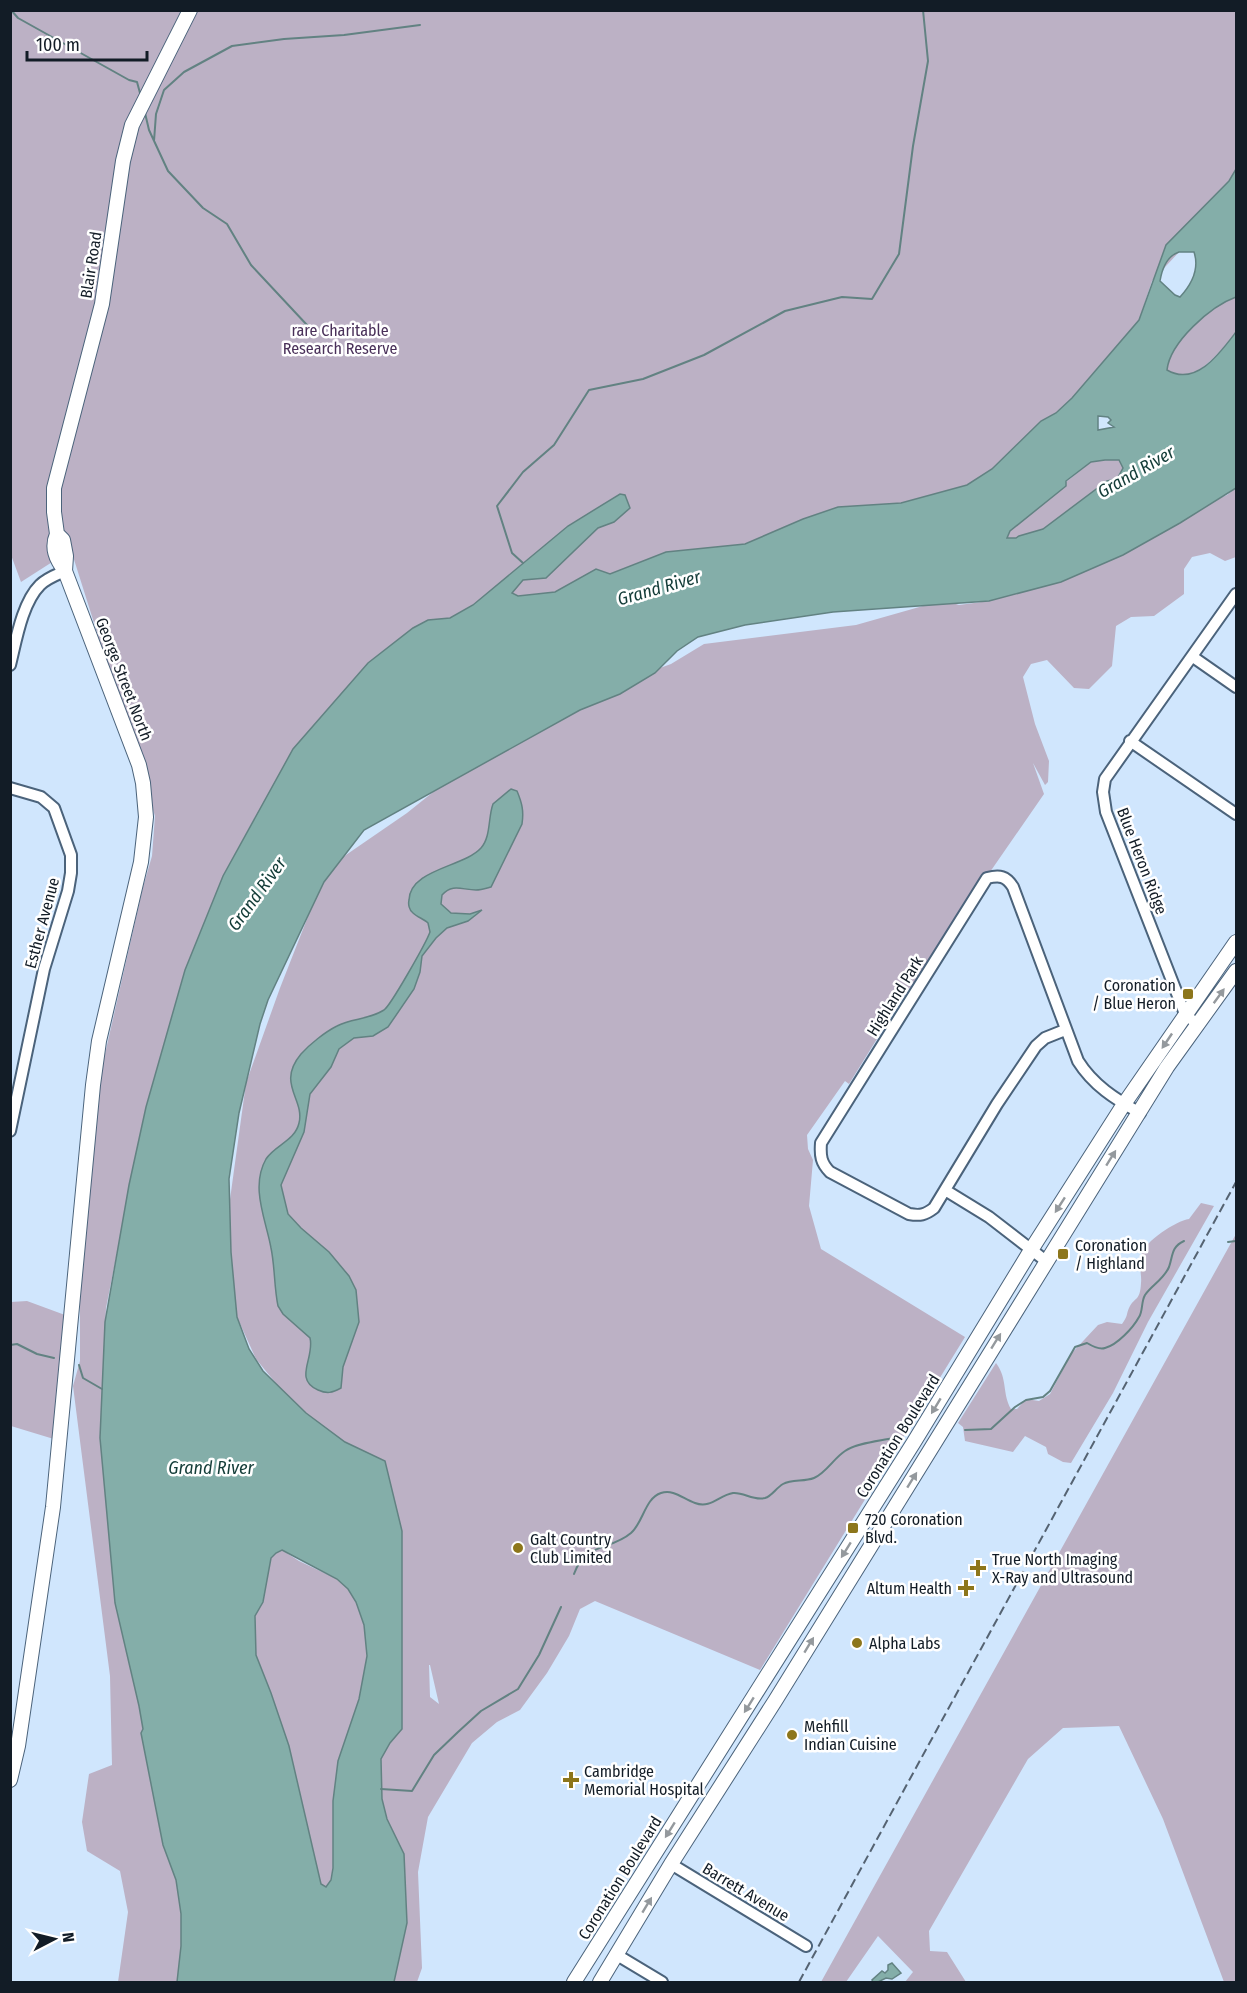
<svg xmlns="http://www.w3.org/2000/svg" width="1247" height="1993" font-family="'Fira Sans Condensed',sans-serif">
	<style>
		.green { fill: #bcb1c5; fill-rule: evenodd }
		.water { fill: #84aea9; stroke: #628282; stroke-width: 1.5; fill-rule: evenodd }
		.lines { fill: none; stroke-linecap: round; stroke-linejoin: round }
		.stream { stroke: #628282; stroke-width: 2 }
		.minor-casing { stroke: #4b637b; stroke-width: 14 }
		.major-casing { stroke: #4b637b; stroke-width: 16 }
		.minor { stroke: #fff; stroke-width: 10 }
		.major { stroke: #fff; stroke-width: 14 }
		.rail { stroke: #556372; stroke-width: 2; stroke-dasharray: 9 4.5; stroke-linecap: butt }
		.oneway { fill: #94999d }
		.poi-dot { fill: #8d761b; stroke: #fff; stroke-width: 2 }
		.labels { text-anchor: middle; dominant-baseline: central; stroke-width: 5; stroke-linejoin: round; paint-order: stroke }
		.street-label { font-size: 16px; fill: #121c26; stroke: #fff }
		.park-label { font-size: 16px; fill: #493059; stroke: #fff }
		.poi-label { font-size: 16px; fill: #121c26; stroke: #fff; text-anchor: start }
		.water-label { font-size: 18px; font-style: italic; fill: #133c38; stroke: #fff }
	</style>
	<rect width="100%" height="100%" fill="#d0e6fd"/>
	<!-- green -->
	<path class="green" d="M11,11h1225v180l-84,90 -13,39 -67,78 -16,15 -15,8 -49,48 -25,16 -66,18 -37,3 -95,28 -24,10 -20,2 -470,271 -32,59 -38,94 -39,137 -40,201 -6,130 15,165 24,103 4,23 -2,4 22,112 13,35 5,34v32l-4,36h-59l10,-70 -8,-41 -33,-20 -5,-29 7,-48 23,-9 -2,-89 -37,-290 7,-25v-67l22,-227 41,-180 9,-31 3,-40 -84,-266 -50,32 -10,-27z
		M1236,297v35c-11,14 -36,46 -56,44 -4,-1 -9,-4 -13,-6 3,-28 44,-64 69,-73z
		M1105,460h14l4,8 -6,11 -10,3 -64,47 -24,7 -3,2 -9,1 3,-8 12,-11 44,-34v-4l25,-20z
		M1236,488v69l-11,4 -15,-8 -18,4 -8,12v25l-30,22 -23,1 -15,9 -4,40 -23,23 -15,-1 -27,-28 -16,4 -8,13 12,47 14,37 -1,21 -3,3 -12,-22 11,31 -146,211 -49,79 -4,-3 -38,54 1,14 5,11 -4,46 12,43 144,88 -205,333 -165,-69 -15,8 -11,27 -22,37 -27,37 -23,12 -25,21 -44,74 -10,55 4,96 -5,14h-23l13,-59 -3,-69 -17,-35 -5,-20 -1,-40 9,-16 12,-14v-198l-1,-4 -91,-102 -54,-66 -19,-42 -13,-74 22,-160 34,-95 47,-120 80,-55 121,-97 143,-52 33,-20 152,-19 88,-25 15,5 30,-4 238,-106zM429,1665h1l9,39 -9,-7z
		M1201,1203l13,3 -66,116 -35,71 -42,70 -8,-1 -15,-8 -2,-7 -21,-11 -12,16 -48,-11 -2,-14 -5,-4 38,-60c12,16 6,31 15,46h6l9,-10 13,2 11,-7 21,-40 27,-29 9,-3 15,2c6,-8 4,-9 7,-16 6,-12 11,-6 12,-25 1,-8 -3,-20 0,-28 4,-14 35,-34 48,-36z
		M1236,1234v748h-12l-61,-163 -44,-93 -56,2 -35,31 -99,172 1,20 17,1 19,30h-61l8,-10 -35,-36 -32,46h-25z
		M27,1301l38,14 -8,125 -46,-14v-124z
		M282,1550l17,11 38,18 11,10 8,13 8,22 3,32 -8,43 -21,62 -5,40v67l-2,12 -5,7 -5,-3 -32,-138 -18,-53 -15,-38 -1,-39 8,-14 8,-44 5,-5z"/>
	<!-- water -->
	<path class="water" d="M1236,169v128c-25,9 -66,45 -69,73 29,17 53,-17 69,-38v156l-56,35 -57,32 -62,27 -72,19 -156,11 -88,13 -47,12 -21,14 -22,22 -35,21 -40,16 -216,120 -40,52 -56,118 -8,24 -21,89 -10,66 2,73 6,65 12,32 14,22 43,42 39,29 40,19 17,70v198l-12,14 -9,16 1,40 5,20 17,35 3,69 -13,59h-217l4,-36v-32l-5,-34 -13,-35 -22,-112 2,-4 -4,-23 -24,-103 -15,-165 5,-116 24,-137 17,-78 39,-137 38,-94 70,-127 75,-86 45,-35 15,-8 22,-2 23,-13 95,-79 52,-32 5,1 5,13 -16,14 -16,6 -52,50 -23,2 -11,13 6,3 37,-4 41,-23 14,5 56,-22 79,-8 58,-25 35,-12 63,-4 66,-18 25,-16 49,-48 15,-8 16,-15 67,-78 27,-75 63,-64zM1179,252h15c6,18 -3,33 -14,45l-5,-2 -15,-14c2,-12 7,-25 19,-29zM1098,416l10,1 3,3 -3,3 6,4 -16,3zM1105,460h14l4,8 -6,11 -10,2 -64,48 -24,7 -3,2h-9l3,-7 56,-45v-5l25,-19zM282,1550l55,29 11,10 8,13 8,23 3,31 -8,43 -21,62 -5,40v67l-2,12 -5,7 -5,-3 -32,-138 -18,-53 -15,-38 -1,-39 8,-14 8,-44 5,-5z
		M511,789l6,2c5,12 7,20 5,33l-31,63c-4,1 -10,3 -15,3 -14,0 -23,-7 -34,5l-1,9 10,9 19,1 12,-4 -14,11 -21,7 -11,10 -14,18 -2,16 -6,17 -26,38 -15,9 -19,2 -15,11 -8,18 -21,27 -6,38 -23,53 7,29 13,14 28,24 20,24 7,14 3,32 -16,45 -2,21c-9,5 -14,6 -23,2 -25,-11 -3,-32 -8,-52l-27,-24 -5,-8c-4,-19 -3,-39 -7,-58 -5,-28 -21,-61 -5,-89 9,-14 29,-18 33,-36 6,-24 -23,-39 2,-69 9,-10 24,-22 36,-28 15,-8 31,-6 47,-16 7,-5 42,-67 46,-78l-2,-9c-4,-4 -11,-6 -15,-10 -4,-3 -5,-9 -4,-13 1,-31 55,-33 72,-52 10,-11 7,-31 12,-44z
		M892,1963l9,10 -9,6 -6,-1 -8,4h-5l-1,-2 10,-9 3,2 3,-3v-5z"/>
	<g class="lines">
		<!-- stream -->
		<path class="stream" d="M11,10l7,8 111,62 8,2 3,11
			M145,113l4,17 19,41 35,37 24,16 24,41 56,60
			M154,141l2,-27 8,-24 20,-18 48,-26 52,-7 60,-4 76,-10
			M523,563l-11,-10 -15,-47 26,-34 31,-27 35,-55 54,-11 61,-24 81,-44 57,-14 30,2 27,-45 14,-108 15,-85 -5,-51
			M1228,1242l8,-1
			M10,1345l7,-1 20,10 17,4
			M79,1365l4,13 19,11
			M965,1430l26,-1 24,-22 11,-7 17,-3 7,-6 25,-44 12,-4c5,3 12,7 18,5 12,-3 28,-20 34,-31 4,-6 2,-15 6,-22 7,-10 19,-16 24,-28 4,-11 2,-20 15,-26
			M574,1574c11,-32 36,-23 57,-41 12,-10 14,-35 30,-40 13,-4 22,6 34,10 16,6 24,-8 38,-10 11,-1 20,8 32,5 7,-2 11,-10 18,-14 9,-5 21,-2 31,-6 12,-5 20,-20 31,-27 11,-8 35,-10 48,-13
			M381,1789l31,2 22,-36 24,-23 23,-21 37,-22 21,-34 22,-48"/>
		<defs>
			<path id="minor" d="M1193,657l43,30
				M10,665c6,-24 12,-62 30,-80 7,-7 16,-10 25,-14
				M1130,741l106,73
				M10,788l31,9 13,11 17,47v18l-3,18 -24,78 -34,162
				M1198,1025l-13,-11 -79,-202 -3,-20 2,-13 131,-185
				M1065,1030l-20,8 -9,8 -39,58 -63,104c-9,7 -14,8 -25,6l-79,-42c-9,-9 -10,-16 -9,-29l166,-265c13,-3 19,-2 26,9l65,174c15,24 37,38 62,52
				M945,1190l44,27 57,44
				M671,1864l135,82
				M617,1955l45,27"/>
			<path id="major" d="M65,571l1,-15 -3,-16 -6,-6 -3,-22v-24l48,-184 21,-143 9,-36 58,-115
				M10,1780l8,-34 35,-239 40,-422 6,-44 42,-179 5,-45 -3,-34 -4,-18 -74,-194c-9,-12 -14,-23 -8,-37
				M574,1982l340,-540 117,-192 93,-146 112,-162
				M600,1982l71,-118 104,-163 392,-634 69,-96"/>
		</defs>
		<!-- minor casing -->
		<use href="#minor" class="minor-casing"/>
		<!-- major casing -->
		<use href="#major" class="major-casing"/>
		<!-- minor -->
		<use href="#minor" class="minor"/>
		<!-- major -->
		<use href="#major" class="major"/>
		<!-- rail -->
		<path class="rail" d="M799,1982l437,-800"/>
	</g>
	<!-- one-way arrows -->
	<defs><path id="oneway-solid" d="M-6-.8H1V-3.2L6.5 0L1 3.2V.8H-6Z" transform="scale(1.5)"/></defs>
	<g class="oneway">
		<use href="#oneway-solid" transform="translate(1219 996) rotate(-54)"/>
		<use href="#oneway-solid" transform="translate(1167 1041) rotate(124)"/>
		<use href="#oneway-solid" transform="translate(1111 1158) rotate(-58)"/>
		<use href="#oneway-solid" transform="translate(1060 1205) rotate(123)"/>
		<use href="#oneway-solid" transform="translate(996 1341) rotate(-58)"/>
		<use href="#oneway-solid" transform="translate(936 1406) rotate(121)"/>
		<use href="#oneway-solid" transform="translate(912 1480) rotate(-58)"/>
		<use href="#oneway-solid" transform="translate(846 1550) rotate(122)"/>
		<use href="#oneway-solid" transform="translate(809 1645) rotate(-59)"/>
		<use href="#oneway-solid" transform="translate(749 1705) rotate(122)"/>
		<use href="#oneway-solid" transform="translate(670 1830) rotate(122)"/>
		<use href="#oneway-solid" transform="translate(647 1905) rotate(-59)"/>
	</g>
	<!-- markers -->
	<g class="poi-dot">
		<rect x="1182" y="988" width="12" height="12" rx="3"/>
		<rect x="1057" y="1248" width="12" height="12" rx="3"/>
		<rect x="847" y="1522" width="12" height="12" rx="3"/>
		<circle cx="518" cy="1548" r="6"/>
		<path d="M975 1559h6v6h6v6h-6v6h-6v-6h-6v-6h6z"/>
		<path d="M963 1579h6v6h6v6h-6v6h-6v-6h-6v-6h6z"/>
		<circle cx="857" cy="1643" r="6"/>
		<circle cx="792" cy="1735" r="6"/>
		<path d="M568 1771h6v6h6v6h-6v6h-6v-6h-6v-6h6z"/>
	</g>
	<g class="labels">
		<!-- street labels -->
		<g class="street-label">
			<text transform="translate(91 265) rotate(-81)">Blair Road</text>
			<text transform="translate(124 679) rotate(69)">George Street North</text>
			<text transform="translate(1142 861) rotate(69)">Blue Heron Ridge</text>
			<text transform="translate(42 923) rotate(-75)">Esther Avenue</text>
			<text transform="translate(895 996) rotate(-58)">Highland Park</text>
			<text transform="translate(898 1436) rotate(-58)">Coronation Boulevard</text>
			<text transform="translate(620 1878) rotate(-58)">Coronation Boulevard</text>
			<text transform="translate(746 1892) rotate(31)">Barrett Avenue</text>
		</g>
		<!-- park labels -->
		<g class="park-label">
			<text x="340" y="330">rare Charitable<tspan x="340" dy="18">Research Reserve</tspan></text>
		</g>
		<!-- poi labels -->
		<g class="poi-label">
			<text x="1176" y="985" text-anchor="end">Coronation<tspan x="1176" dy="18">/ Blue Heron</tspan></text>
			<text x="1075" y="1245">Coronation<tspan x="1075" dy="18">/ Highland</tspan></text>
			<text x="865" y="1519">720 Coronation<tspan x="865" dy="18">Blvd.</tspan></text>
			<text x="530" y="1539">Galt Country<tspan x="530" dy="18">Club Limited</tspan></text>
			<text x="992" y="1559">True North Imaging<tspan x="992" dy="18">X-Ray and Ultrasound</tspan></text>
			<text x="952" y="1588" text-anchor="end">Altum Health</text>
			<text x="869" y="1643">Alpha Labs</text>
			<text x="804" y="1726">Mehfill<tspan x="804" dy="18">Indian Cuisine</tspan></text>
			<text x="584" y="1771">Cambridge<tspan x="584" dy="18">Memorial Hospital</tspan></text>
		</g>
		<!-- water labels -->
		<g class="water-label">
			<text transform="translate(1136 472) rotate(-30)">Grand River</text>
			<text transform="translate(659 588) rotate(-16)">Grand River</text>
			<text transform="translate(257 894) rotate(-54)">Grand River</text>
			<text x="211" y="1468">Grand River</text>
		</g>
	</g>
	<!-- border -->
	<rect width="1247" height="1993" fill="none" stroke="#121c26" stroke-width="24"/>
	<!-- north arrow -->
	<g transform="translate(54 1939) rotate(83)" stroke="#ffffff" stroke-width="4.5" paint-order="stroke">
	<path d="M0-4.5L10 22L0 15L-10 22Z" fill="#121c26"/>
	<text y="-9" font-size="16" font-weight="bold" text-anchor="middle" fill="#121c26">N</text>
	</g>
	<!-- scale -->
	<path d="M27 51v9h120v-9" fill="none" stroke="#121c26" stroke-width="3"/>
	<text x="36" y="51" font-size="18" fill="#121c26" stroke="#ffffff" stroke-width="4.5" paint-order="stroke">100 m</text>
</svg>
